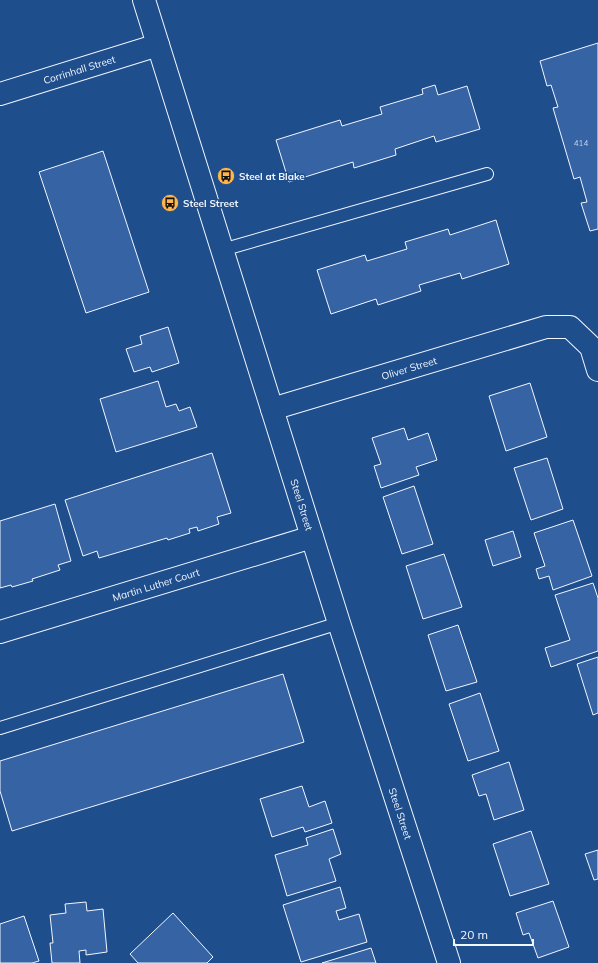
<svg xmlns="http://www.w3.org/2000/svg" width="598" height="963" font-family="Mulish,sans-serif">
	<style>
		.building { fill: #3563a3; stroke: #f2f6ff }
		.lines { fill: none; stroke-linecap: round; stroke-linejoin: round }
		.service-casing { stroke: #f2f6ff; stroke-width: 14 }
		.minor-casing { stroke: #f2f6ff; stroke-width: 24 }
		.tertiary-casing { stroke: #f2f6ff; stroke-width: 24 }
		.service { stroke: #1f4e8c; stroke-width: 12 }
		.minor { stroke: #1f4e8c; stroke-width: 22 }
		.tertiary { stroke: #1f4e8c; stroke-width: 22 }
		.labels { text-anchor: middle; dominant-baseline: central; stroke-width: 3; stroke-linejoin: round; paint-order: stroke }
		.number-label { font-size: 8px; fill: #c3d1e8 }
		.street-label { font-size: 10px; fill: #f2f6ff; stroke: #1f4e8c }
		.poi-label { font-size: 10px; font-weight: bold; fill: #f2f6ff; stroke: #1f4e8c; text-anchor: start }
	</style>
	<rect width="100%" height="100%" fill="#1f4e8c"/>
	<!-- building -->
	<path class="building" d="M598,43v186l-8,2 -9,-28 6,-1 -7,-25 -6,2 -21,-71 5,-1 -7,-22 -4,1 -7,-25z
		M435,85l3,10 29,-9 13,43 -44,13 -2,-6 -39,13 1,6 -42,13 -1,-6 -64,20 -13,-42 64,-20 2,6 40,-12 -2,-7 43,-13 -1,-5z
		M103,151l46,141 -63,21 -47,-141z
		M496,220l13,44 -47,15 -2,-6 -41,12 2,6 -43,14 -2,-6 -45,15 -14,-44 48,-15 2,6 40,-12 -2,-7 43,-13 2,6z
		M168,327l11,36 -27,9 -2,-5 -16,5 -8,-23 16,-5 -2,-8z
		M158,381l8,26 10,-3 3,7 11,-4 7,20 -81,25 -16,-53z
		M530,383l17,54 -41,14 -17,-55z
		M404,428l4,12 20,-7 9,27 -21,7 3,8 -38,13 -7,-22 7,-2 -9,-26z
		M212,453l19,60 -14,4 2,7 -21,7 -1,-4 -8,2 1,4 -22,7 -1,-2 -68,20 -2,-7 -14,5 -18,-56z
		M547,458l16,51 -32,11 -17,-52z
		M414,486l19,58 -31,10 -19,-57z
		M55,504l16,57 -13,4 2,5 -28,9 1,2 -21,6 -1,-2 -11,3v-67z
		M573,520l19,56 -39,14 -4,-14 -10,3 -3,-10 9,-3 -11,-33z
		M513,531l8,26 -28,9 -8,-26z
		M444,554l18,53 -39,12 -17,-53z
		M593,583l5,15v53l-47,16 -6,-19 25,-8 -15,-45z
		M458,625l19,57 -31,9 -18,-56z
		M598,657v56l-5,2 -16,-51z
		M283,674l21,68 -292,89 -12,-40v-30z
		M480,693l19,58 -31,10 -19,-57z
		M509,762l15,48 -30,10 -8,-26 -7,2 -7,-21z
		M302,786l7,21 16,-6 7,22 -27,9 -2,-5 -31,10 -12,-38z
		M333,829l8,25 -12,5 7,22 -49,15 -12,-41 33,-10 -2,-7z
		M531,831l18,53 -39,12 -17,-52z
		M598,850v29l-4,1 -9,-26z
		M340,887l6,21 -10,3 3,9 20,-6 8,28 -66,20 -18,-57z
		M553,901l16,46 -31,11 -9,-25 -6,2 -7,-22z
		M86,902l1,9 16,-2 4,43 -21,3v-5l-7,1 1,12h-28l-2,-20h3l-3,-28 16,-2 -1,-9z
		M173,913l40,44 -6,6h-69l-8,-9z
		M24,916l15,45 -7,2h-32v-39z
		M371,948l5,15h-54z"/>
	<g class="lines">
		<defs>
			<path id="service" d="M222,250l265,-76
				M0,728l339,-105"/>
			<g id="minor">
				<path id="s1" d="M0,94l158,-49"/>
				<path id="s2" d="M272,409l274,-82h24l21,20 7,23"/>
				<path id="s3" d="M0,632l312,-95"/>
			</g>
			<g id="tertiary">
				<path id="s4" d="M144,0l195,623 110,340"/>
			</g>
		</defs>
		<!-- service casing -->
		<use href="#service" class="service-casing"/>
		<!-- minor casing -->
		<use href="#minor" class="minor-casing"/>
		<!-- tertiary casing -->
		<use href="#tertiary" class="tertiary-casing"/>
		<!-- service -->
		<use href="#service" class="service"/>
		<!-- minor -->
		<use href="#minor" class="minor"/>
		<!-- tertiary -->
		<use href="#tertiary" class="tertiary"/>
	</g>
	<!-- icons -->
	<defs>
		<symbol id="bus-disc" viewBox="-11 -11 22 22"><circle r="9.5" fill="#ffb74d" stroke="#1f4e8c"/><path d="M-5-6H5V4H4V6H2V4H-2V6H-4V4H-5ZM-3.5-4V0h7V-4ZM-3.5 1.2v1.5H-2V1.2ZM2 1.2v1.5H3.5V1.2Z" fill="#111"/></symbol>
	</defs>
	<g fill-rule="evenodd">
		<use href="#bus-disc" x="216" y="166" width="20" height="20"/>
		<use href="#bus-disc" x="160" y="193" width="20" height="20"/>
	</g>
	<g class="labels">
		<!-- number labels -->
		<g class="number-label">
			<text x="581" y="143">414</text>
		</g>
		<!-- street labels -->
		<g class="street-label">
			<text stroke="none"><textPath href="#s1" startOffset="83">Corrinhall Street</textPath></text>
			<text stroke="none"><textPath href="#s2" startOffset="143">Oliver Street</textPath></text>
			<text stroke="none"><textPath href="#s4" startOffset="529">Steel Street</textPath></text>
			<text stroke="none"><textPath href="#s3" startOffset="163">Martin Luther Court</textPath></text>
			<text stroke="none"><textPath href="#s4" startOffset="853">Steel Street</textPath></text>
		</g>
		<!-- poi labels -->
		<g class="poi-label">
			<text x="239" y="176">Steel at Blake</text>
			<text x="183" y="203">Steel Street</text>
		</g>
	</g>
	<!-- scale -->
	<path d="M454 939v6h79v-6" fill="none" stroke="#f2f6ff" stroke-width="2"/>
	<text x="460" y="939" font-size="12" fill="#f2f6ff" stroke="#1f4e8c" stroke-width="3" paint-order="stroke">20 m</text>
</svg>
